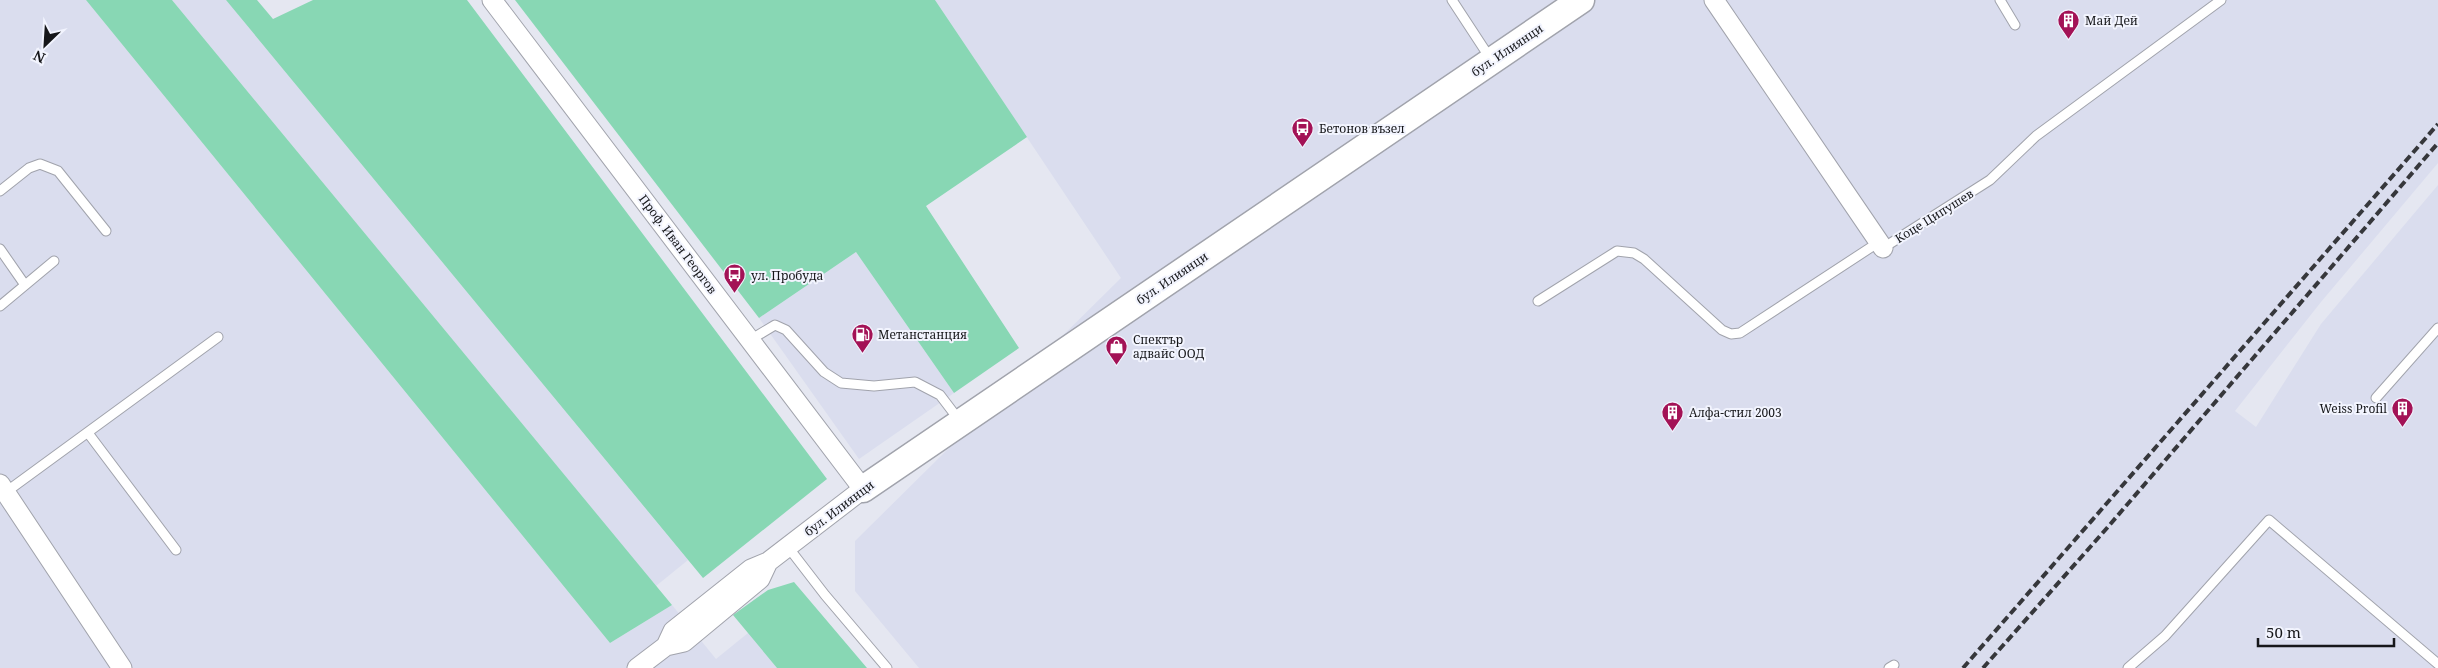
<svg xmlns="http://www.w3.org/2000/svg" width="2438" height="668" font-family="'Noto Serif',serif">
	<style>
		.built { fill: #daddee }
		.green { fill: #88d7b4 }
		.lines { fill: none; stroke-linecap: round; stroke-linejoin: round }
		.lane-casing { stroke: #a1a3ac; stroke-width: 11 }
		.street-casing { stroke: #a1a3ac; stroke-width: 21 }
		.secondary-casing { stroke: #a1a3ac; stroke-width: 29 }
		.lane { stroke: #fff; stroke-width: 9 }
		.street { stroke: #fff; stroke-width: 19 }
		.secondary { stroke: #fff; stroke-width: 26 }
		.rail { stroke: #36373b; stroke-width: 4; stroke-dasharray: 8 4; stroke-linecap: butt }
		.labels { text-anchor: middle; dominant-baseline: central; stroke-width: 4; stroke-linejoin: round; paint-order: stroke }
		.poi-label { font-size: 12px; fill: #16171a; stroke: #f2f4fe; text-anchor: start }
		.street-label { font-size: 12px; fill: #16171a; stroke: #f2f4fe }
	</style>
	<rect width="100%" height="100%" fill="#e5e7f1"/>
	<!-- built -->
	<path class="built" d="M0,0h86l524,643 62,-38 44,54 32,-26 29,35h-777z
		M172,0h54l462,560 -32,26z
		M935,0h1503v163l-117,139 -86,109 21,16 65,-103 117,-139v483h-1519l-64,-77v-50l266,-263z
		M856,252l98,141 -95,66 -100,-141z"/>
	<!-- green -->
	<path class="green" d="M86,0h86l500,605 -62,38z
		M226,0h31l16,19 40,-19h154l360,479 -124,99z
		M515,0h420l92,137 -101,69 93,142 -65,45 -98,-141 -97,66z
		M794,582l73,86h-90l-44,-53 35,-25z"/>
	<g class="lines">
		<defs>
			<path id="lane" d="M1452,0l38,58
				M2000,0l15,25
				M0,191l29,-23 11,-4 18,7 48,60
				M1883,248l107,-68 46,-44 185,-136
				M0,249l25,36
				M1538,301l79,-50 17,2 10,6 78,71 9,4 9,-1 139,-91
				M0,306l54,-45
				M750,340l25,-15 11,5 38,42 17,11 33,3 41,-4 25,13 19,25
				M2376,398l62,-70
				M88,433l88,117
				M6,492l212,-155
				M788,547l37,48 62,73
				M1889,668l5,-3
				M2128,668l37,-32 104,-116 169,144"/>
			<path id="street" d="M492,0l371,489 -95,73 -17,7 -78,62 -7,15
				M1714,0l169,248
				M0,484l122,184
				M637,668l29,-22 18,-4 76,-63 8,-17"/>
			<path id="secondary" d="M863,489l718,-489"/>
		</defs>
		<!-- lane casing -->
		<use href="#lane" class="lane-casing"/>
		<!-- street casing -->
		<use href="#street" class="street-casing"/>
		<!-- secondary casing -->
		<use href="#secondary" class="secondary-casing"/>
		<!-- lane -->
		<use href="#lane" class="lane"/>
		<!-- street -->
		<use href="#street" class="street"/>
		<!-- secondary -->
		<use href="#secondary" class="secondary"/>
		<!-- rail -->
		<path class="rail" d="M1963,668l475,-544
			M1983,668l124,-140 331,-385"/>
	</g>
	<!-- icons -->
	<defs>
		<symbol id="building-pin" viewBox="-11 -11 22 30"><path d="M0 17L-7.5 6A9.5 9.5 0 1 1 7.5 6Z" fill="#a31256" stroke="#f2f4fe"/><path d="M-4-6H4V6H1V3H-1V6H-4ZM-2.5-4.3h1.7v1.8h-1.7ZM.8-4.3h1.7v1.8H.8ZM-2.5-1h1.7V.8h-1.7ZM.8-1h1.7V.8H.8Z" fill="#fff"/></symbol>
		<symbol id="bus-pin" viewBox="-11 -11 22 30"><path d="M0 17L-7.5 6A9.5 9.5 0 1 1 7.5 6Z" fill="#a31256" stroke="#f2f4fe"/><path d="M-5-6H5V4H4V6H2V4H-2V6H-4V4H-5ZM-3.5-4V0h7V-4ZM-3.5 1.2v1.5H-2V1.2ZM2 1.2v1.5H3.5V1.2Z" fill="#fff"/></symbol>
		<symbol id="fuel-pin" viewBox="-11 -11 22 30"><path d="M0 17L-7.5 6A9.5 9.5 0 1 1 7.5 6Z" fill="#a31256" stroke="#f2f4fe"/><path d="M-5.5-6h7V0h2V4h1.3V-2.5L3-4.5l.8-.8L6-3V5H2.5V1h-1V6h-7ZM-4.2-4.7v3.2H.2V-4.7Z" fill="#fff"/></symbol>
		<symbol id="shop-pin" viewBox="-11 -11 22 30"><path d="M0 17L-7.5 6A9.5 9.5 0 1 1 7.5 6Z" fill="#a31256" stroke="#f2f4fe"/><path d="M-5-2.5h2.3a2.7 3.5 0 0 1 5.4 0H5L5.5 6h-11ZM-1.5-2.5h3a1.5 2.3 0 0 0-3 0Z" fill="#fff"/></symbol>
	</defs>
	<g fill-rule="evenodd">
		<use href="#building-pin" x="2056" y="8" width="25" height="34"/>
		<use href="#bus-pin" x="1290" y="116" width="25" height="34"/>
		<use href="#bus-pin" x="722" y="262" width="25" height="34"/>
		<use href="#fuel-pin" x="850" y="322" width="25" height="34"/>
		<use href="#shop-pin" x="1104" y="334" width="25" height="34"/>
		<use href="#building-pin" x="2390" y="396" width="25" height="34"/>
		<use href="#building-pin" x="1660" y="400" width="25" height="34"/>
	</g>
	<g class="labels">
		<!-- poi labels -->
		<g class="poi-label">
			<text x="2085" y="20">Май Дей</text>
			<text x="1319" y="128">Бетонов възел</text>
			<text x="751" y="275">ул. Пробуда</text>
			<text x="878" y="334">Метанстанция</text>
			<text x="1133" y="339">Спектър<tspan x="1133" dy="14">адвайс ООД</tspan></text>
			<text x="2387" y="408" text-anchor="end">Weiss Profil</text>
			<text x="1689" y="412">Алфа-стил 2003</text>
		</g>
		<!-- street labels -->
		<g class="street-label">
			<text transform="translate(1507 50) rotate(-34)">бул. Илиянци</text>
			<text transform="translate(1934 216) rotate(-32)">Коце Ципушев</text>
			<text transform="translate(678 244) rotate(53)">Проф. Иван Георгов</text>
			<text transform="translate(1172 278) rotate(-34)">бул. Илиянци</text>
			<text transform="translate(839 508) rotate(-37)">бул. Илиянци</text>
		</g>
	</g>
	<!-- north arrow -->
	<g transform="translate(45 45) rotate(205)" stroke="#f2f4fe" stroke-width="4" paint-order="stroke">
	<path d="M0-4L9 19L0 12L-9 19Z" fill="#16171a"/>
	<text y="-8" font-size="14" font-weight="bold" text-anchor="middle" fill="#16171a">N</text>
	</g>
	<!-- scale -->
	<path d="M2258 638v8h136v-8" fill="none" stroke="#16171a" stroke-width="2.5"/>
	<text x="2266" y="638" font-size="15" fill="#16171a" stroke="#f2f4fe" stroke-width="4" paint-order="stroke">50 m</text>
</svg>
